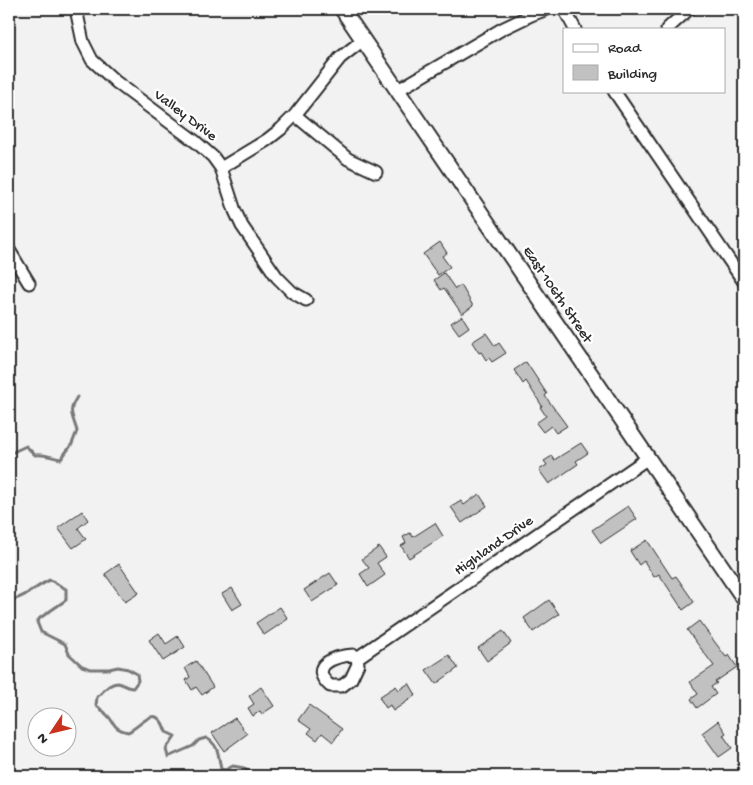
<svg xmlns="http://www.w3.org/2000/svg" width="753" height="785" font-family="'Gochi Hand',sans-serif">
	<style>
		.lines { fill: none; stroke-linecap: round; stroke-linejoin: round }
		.stream { stroke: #787878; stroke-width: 3 }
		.building { fill: #c1c1c1; stroke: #2b2b2b }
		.minor-casing { stroke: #2b2b2b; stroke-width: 15 }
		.tertiary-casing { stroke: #2b2b2b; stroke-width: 18 }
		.minor { stroke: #fff; stroke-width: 11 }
		.tertiary { stroke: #fff; stroke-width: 14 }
		.labels { text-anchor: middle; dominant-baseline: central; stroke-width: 4.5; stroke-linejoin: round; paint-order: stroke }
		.street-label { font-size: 15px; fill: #2b2b2b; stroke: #fff }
	</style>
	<rect width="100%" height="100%" fill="#f2f2f2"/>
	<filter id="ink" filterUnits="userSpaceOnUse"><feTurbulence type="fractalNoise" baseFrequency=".02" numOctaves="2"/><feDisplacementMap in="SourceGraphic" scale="10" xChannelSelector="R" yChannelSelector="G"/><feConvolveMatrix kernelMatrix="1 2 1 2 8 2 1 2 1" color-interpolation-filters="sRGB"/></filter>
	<g filter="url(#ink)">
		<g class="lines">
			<!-- stream -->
			<path class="stream" d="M9,454l17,-8 9,9c10,-2 16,3 26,4l11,-15 5,-13c-4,-15 -10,-19 0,-34
				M9,600c11,1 29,-15 41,-20l16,9v11l-26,18 -3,4 4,10 24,12 4,10 13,12 9,3h18l9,-2 10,2 9,5 1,7 -5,7c-6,0 -10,-4 -15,-5 -9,0 -15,9 -21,14l-1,8c3,4 7,5 10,9 10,9 5,14 22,18 15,-7 28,-31 38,0l9,4 -9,13 2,8 25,-11 6,-6 7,-2c14,7 12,19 15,31l4,1 8,-4 11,2 3,3 7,2 1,3"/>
		</g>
		<!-- building -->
		<path class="building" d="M440,242l7,11 -5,3 8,11 -12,8 -15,-21z
			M444,273l11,16 6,-4 12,21 -11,8 -18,-26 -3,2 -7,-10z
			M462,316l7,11 -10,7 -8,-11z
			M486,333l9,13 4,-3 7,10 -14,9 -3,-4 -3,2 -5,-8 -2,1 -7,-11z
			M526,362l21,32 -2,2 22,30 -11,7 -5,-7 -8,6 -7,-9 10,-7 -6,-9 2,-1 -16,-25 -3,3 -9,-14z
			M581,443l7,10 -12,8 2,3 -29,20 -10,-14 8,-5 -3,-4 8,-5 2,4z
			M479,494l8,12 -25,17 -11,-16 10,-6 3,4z
			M628,506l9,13 -36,24 -9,-13z
			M82,511l6,9 -10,8 8,11 -13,9 -15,-20z
			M435,523l8,13 -34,22 -8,-12 5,-3 -3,-6 7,-4 3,4z
			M647,540l25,38 4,-2 18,26 -11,8 -24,-36 -5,3 -10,-16 -5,4 -9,-14z
			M379,547l7,10 -9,6 8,12 -17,12 -8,-13 9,-6 -7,-9z
			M119,564l20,29 -14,9 -20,-28z
			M330,573l8,12 -26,17 -8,-12z
			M232,588l10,16 -10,6 -10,-16z
			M549,600l10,14 -26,18 -9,-14z
			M280,607l8,12 -24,16 -8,-12z
			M699,621l27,36 3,-2 8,12 -22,15 2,1 -6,4 5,7 -19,14 -6,-9 7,-5 -8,-12 24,-16 -27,-36z
			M503,631l8,12 -24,18 -9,-13z
			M159,633l7,11 12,-8 7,11 -22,14 -14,-21z
			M449,655l9,13 -22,16 -10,-14z
			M196,661l17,26 -11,8 -6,-8 -4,3 -6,-10 4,-3 -5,-9z
			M409,683l7,12 -23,16 -3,-6 -4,3 -7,-11 17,-11 3,4z
			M261,687l13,19 -12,8 -2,-3 -7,5 -5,-8 6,-4 -5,-8z
			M309,705l33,24 -9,13 -11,-9 -5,7 -9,-7 3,-4 -13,-9z
			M235,718l12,16 -23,17 -12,-18z
			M718,721l8,12 -3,2 9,13 -13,9 -17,-24z"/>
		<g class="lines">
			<defs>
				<path id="minor" d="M76,9l7,33 9,18 24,22 80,60 17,15 8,11 14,43 7,15 35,51 15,15 14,8
					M564,9l11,20
					M667,29l22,-20
					M398,90l104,-61 29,-14 16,-6
					M614,91l130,191
					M295,115l53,44 28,13
					M221,168l46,-28 14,-11 14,-14 45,-57 23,-18
					M9,250l20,33
					M353,655l4,3 1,6 -7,15 -9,7h-12c-23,-21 5,-30 23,-31z
					M357,658l291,-200"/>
				<path id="tertiary" d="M342,9l402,590"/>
			</defs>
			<!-- minor casing -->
			<use href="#minor" class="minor-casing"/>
			<!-- tertiary casing -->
			<use href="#tertiary" class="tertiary-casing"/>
			<!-- minor -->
			<use href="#minor" class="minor"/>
			<!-- tertiary -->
			<use href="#tertiary" class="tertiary"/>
		</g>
	</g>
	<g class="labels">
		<!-- street labels -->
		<g class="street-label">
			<text transform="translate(185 116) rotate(37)">Valley Drive</text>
			<text transform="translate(557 295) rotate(56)">East 106th Street</text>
			<text transform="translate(494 546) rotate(-35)">Highland Drive</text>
		</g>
	</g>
	<!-- margin -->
	<rect width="753" height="785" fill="none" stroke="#fff" stroke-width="30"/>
	<rect x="15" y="15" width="723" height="755" fill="none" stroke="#2b2b2b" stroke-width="2" filter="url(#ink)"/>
	<!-- legend -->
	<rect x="563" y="28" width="162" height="65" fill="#ffffff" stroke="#aaaaaa"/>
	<rect x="573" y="44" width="25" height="8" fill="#ffffff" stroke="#aaaaaa"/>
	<text x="608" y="52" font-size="15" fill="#2b2b2b">Road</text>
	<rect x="573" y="65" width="25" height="15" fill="#c1c1c1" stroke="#aaaaaa"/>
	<text x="608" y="78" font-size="15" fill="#2b2b2b">Building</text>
	<!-- north arrow -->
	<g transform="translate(52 732) rotate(235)"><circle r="24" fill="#ffffff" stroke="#aaaaaa"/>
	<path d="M0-4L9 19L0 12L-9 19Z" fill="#c8321e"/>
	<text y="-8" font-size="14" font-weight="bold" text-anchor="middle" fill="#2b2b2b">N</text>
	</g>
</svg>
